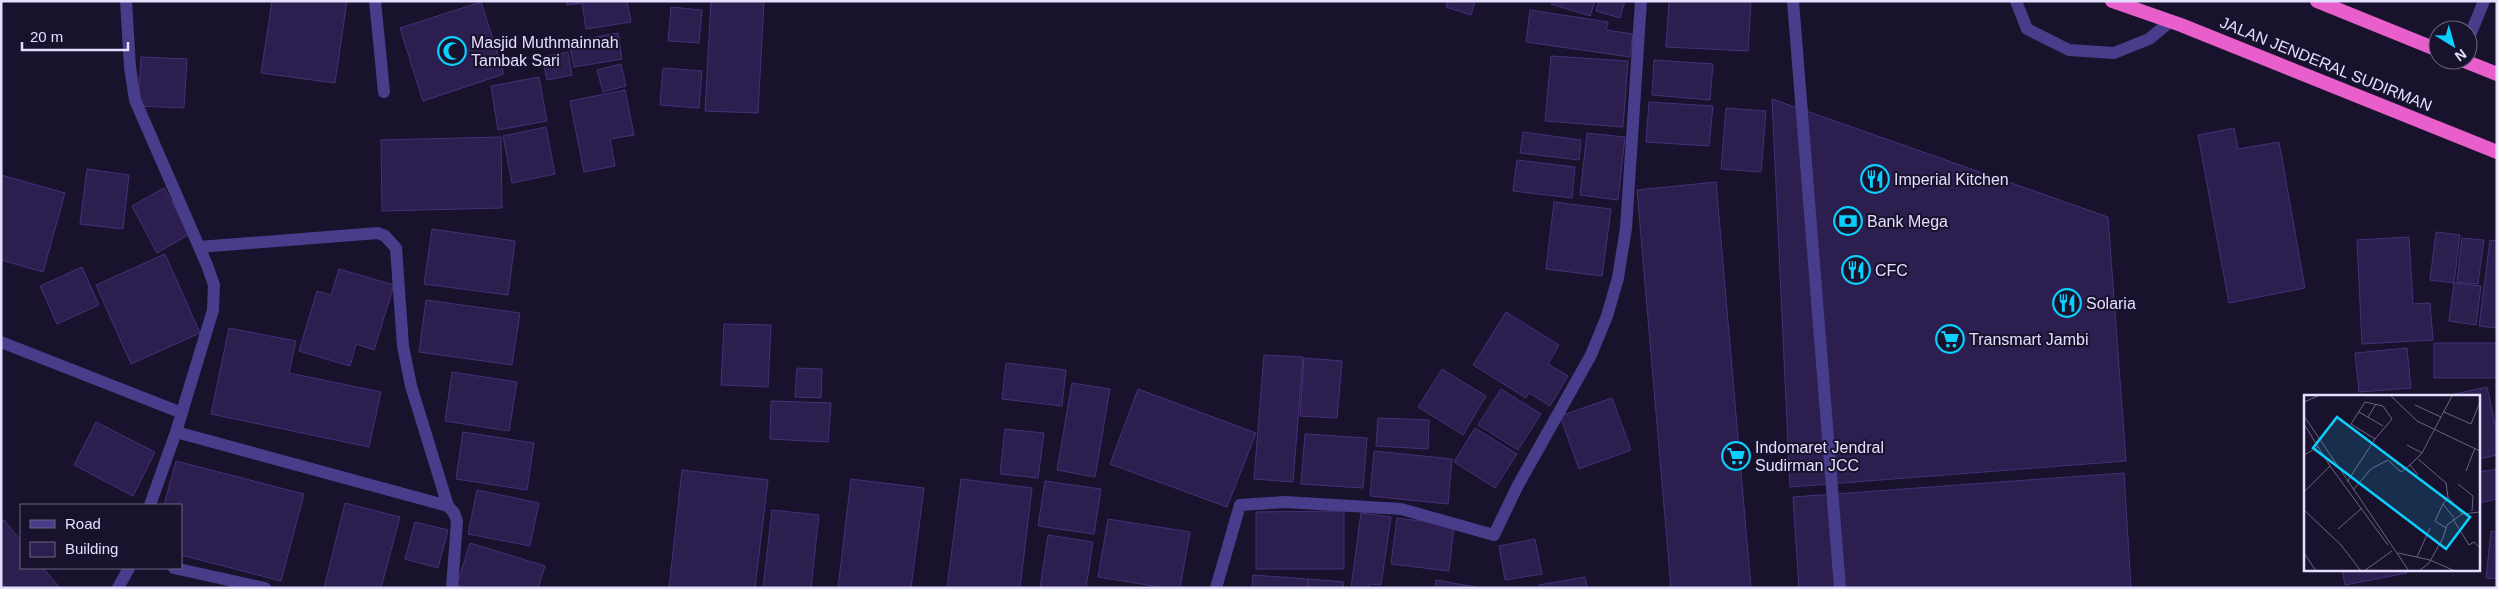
<svg xmlns="http://www.w3.org/2000/svg" width="2498" height="589" font-family="Helvetica,sans-serif">
	<style>
		.building { fill: #2c1e4e; stroke: #453079 }
		.lines { fill: none; stroke-linecap: round; stroke-linejoin: round }
		.service { stroke: #473d8b; stroke-width: 12 }
		.minor { stroke: #473d8b; stroke-width: 12 }
		.trunk { stroke: #e85fcc; stroke-width: 14 }
		.labels { text-anchor: middle; dominant-baseline: central; stroke-width: 4; stroke-linejoin: round; paint-order: stroke }
		.poi-label { font-size: 16px; fill: #e4deff; stroke: #19122d; text-anchor: start }
		.street-label { font-size: 16px; fill: #e4deff; stroke: #19122d }
		.inset-road { fill: none; stroke: #6a6481; stroke-width: 1 }
		.view { fill: #0bd0fe; fill-opacity: 0.15; stroke: #0bd0fe; stroke-width: 2.5 }
		.inset-edge { fill: none; stroke: #e4deff; stroke-width: 2.5 }
	</style>
	<rect width="100%" height="100%" fill="#19122d"/>
	<!-- building -->
	<path class="building" d="M272,1h75l-12,82 -74,-10z
		M567,1h60l4,21 -45,7 -4,-26 -15,2z
		M711,1h53l-6,112 -53,-2z
		M1448,1h27l-4,14 -25,-8z
		M1552,1h43l-5,15 -39,-12z
		M1599,1h26l-5,17 -24,-7z
		M1669,1h82l-3,50 -82,-4z
		M481,2l23,72 -81,27 -23,-73z
		M671,7l31,3 -3,33 -31,-2z
		M1530,10l78,12 -2,8 27,4 -3,23 -104,-15z
		M618,33l4,26 -48,8 -5,-25z
		M568,52l4,23 -25,5 -5,-23z
		M1551,56l77,5 -5,66 -78,-6z
		M141,57l46,2 -3,49 -46,-2z
		M1654,60l59,4 -3,36 -58,-5z
		M621,64l5,22 -23,6 -6,-22z
		M663,68l39,3 -3,37 -39,-3z
		M539,77l8,44 -49,9 -7,-44z
		M625,90l9,45 -24,4 5,27 -31,6 -14,-71z
		M1772,99l336,118 18,244 -336,26z
		M1649,102l64,4 -4,40 -63,-4z
		M1726,108l40,3 -5,61 -40,-3z
		M546,127l9,47 -43,9 -9,-47z
		M2234,128l4,21 41,-7 26,146 -76,15 -31,-168z
		M1523,132l58,8 -2,20 -59,-7z
		M1587,133l38,4 -7,63 -38,-5z
		M501,137l1,71 -120,3 -1,-71z
		M1517,160l58,7 -3,31 -59,-7z
		M87,169l42,6 -6,54 -43,-5z
		M1,175l64,18 -22,79 -42,-12z
		M1716,182l35,406h-80l-34,-398z
		M164,188l26,46 -33,19 -25,-47z
		M1554,202l57,7 -9,67 -56,-7z
		M432,229l83,12 -7,54 -84,-11z
		M2436,232l24,3 -6,48 -24,-3z
		M2409,237l4,67 17,-1 3,37 -71,4 -5,-104z
		M2462,238l22,2 -6,44 -21,-2z
		M2490,240l7,1v87l-18,-2z
		M165,254l35,79 -69,31 -35,-79z
		M82,267l17,38 -42,19 -17,-38z
		M339,269l55,16 -20,65 -18,-6 -6,22 -51,-15 18,-60 14,4z
		M2454,283l27,3 -5,39 -27,-4z
		M426,300l94,13 -8,52 -93,-13z
		M1506,312l53,33 -11,19 20,12 -18,30 -21,-13 -3,5 -53,-33z
		M724,324l47,1 -3,62 -47,-2z
		M229,328l67,13 -7,32 92,19 -12,55 -158,-33z
		M2434,343h63v35h-63z
		M2407,348l4,40 -52,4 -4,-39z
		M1264,355l39,2 -10,125 -39,-3z
		M1304,358l38,3 -5,57 -37,-2z
		M1006,363l60,7 -4,36 -60,-7z
		M797,368l25,1 -1,29 -26,-1z
		M1442,369l44,27 -23,39 -45,-28z
		M452,372l65,10 -8,49 -64,-10z
		M1072,383l38,6 -15,88 -38,-7z
		M2487,387l10,46v22l-18,4v-63h-34z
		M1138,389l118,44 -29,74 -117,-43z
		M1501,389l40,25 -23,36 -40,-25z
		M1612,398l19,52 -52,19 -19,-53z
		M771,401l60,2 -3,39 -58,-3z
		M1378,418l51,2 -1,29 -52,-3z
		M96,422l59,30 -22,44 -59,-31z
		M1475,428l42,26 -22,34 -41,-26z
		M1005,429l39,4 -6,45 -38,-4z
		M463,432l71,11 -7,47 -71,-11z
		M1305,434l62,4 -4,50 -62,-4z
		M1374,451l78,8 -4,45 -78,-8z
		M176,461l128,33 -23,87 -100,-26v-50h-17z
		M2497,469v30l-18,4v-31z
		M682,470l86,10 -13,108h-86z
		M2124,473l7,115h-332l-6,-91z
		M851,479l73,9 -13,100h-73z
		M961,479l71,9 -12,100h-73z
		M1045,481l56,8 -7,45 -56,-8z
		M477,490l62,13 -9,43 -62,-12z
		M345,503l55,14 -19,71h-57z
		M772,510l47,5 -8,73h-48z
		M1344,511v58h-88v-57z
		M1361,513l30,4 -10,68 -11,-1 -1,4h-18z
		M1397,518l57,7 -5,46 -58,-7z
		M1108,519l82,13 -10,56h-14l-68,-11z
		M4,520l17,21v27h22l17,20h-59v-66z
		M415,522l33,8 -10,38 -33,-9z
		M2491,531l6,1v47l-11,-1z
		M1048,535l45,7 -7,46h-46z
		M1535,539l7,35 -37,6 -6,-34z
		M470,543l75,23 -7,22h-73l-8,-3z
		M2342,570h64l1,3 -62,12z
		M1253,575l55,4 -1,9h-55z
		M1585,577l2,11h-48v-3z
		M1308,579l36,3 -1,6h-36z
		M1436,580l45,8h-46z"/>
	<g class="lines">
		<!-- service -->
		<path class="service" d="M1793,1l47,587
			M2016,1l11,28 42,21 45,3 35,-14 22,-18"/>
		<!-- minor -->
		<path class="minor" d="M126,1l4,66 5,33 72,165 7,20 -1,25 -37,122 -26,73
			M375,1l9,91
			M2468,40l16,-39
			M199,247l179,-14 7,3 11,12 7,98 8,40 37,120
			M1,342l181,71
			M176,432l272,74 6,7 3,8 -5,67
			M174,568l91,20
			M118,588l11,-20
			M1216,588l24,-83 45,-3 116,7 93,26 23,-48 74,-132 16,-39 11,-38 8,-50 15,-227"/>
		<!-- trunk -->
		<path class="trunk" d="M2112,1l69,24 316,127
			M2317,1l121,49
			M2462,60l35,14"/>
	</g>
	<!-- icons -->
	<defs>
		<symbol id="mosque-ring" viewBox="-11 -11 22 22"><circle r="9.5" fill="#19122d" stroke="#0bd0fe" stroke-width="1.5"/><path d="M3.5-4.9A6 6 0 1 0 3.5 4.9A5 5 0 1 1 3.5-4.9Z" fill="#0bd0fe"/></symbol>
		<symbol id="restaurant-ring" viewBox="-11 -11 22 22"><circle r="9.5" fill="#19122d" stroke="#0bd0fe" stroke-width="1.5"/><path d="M-5-6h1v4h1v-4h1v4h1v-4h1v5L-1.5 .5V6h-2V.5L-5-1ZM5-6V6H3V1.5H1.5Q1.5-4 5-6Z" fill="#0bd0fe"/></symbol>
		<symbol id="bank-ring" viewBox="-11 -11 22 22"><circle r="9.5" fill="#19122d" stroke="#0bd0fe" stroke-width="1.5"/><path d="M-6-4H6V4H-6ZM0-2.3a2.3 2.3 0 1 0 0 4.6a2.3 2.3 0 1 0 0-4.6Z" fill="#0bd0fe"/></symbol>
		<symbol id="supermarket-ring" viewBox="-11 -11 22 22"><circle r="9.5" fill="#19122d" stroke="#0bd0fe" stroke-width="1.5"/><path d="M-6-5.5h2.5l.6 2H6L4.5 2H-2.5L-4.4-4H-6ZM-1.5 3.2a1.3 1.3 0 1 0 .1 0ZM3 3.2a1.3 1.3 0 1 0 .1 0Z" fill="#0bd0fe"/></symbol>
	</defs>
	<g fill-rule="evenodd">
		<use href="#mosque-ring" x="436" y="35" width="32" height="32"/>
		<use href="#restaurant-ring" x="1859" y="163" width="32" height="32"/>
		<use href="#bank-ring" x="1832" y="205" width="32" height="32"/>
		<use href="#restaurant-ring" x="1840" y="254" width="32" height="32"/>
		<use href="#restaurant-ring" x="2051" y="287" width="32" height="32"/>
		<use href="#supermarket-ring" x="1934" y="323" width="32" height="32"/>
		<use href="#supermarket-ring" x="1720" y="440" width="32" height="32"/>
	</g>
	<g class="labels">
		<!-- poi labels -->
		<g class="poi-label">
			<text x="471" y="42">Masjid Muthmainnah<tspan x="471" dy="18">Tambak Sari</tspan></text>
			<text x="1894" y="179">Imperial Kitchen</text>
			<text x="1867" y="221">Bank Mega</text>
			<text x="1875" y="270">CFC</text>
			<text x="2086" y="303">Solaria</text>
			<text x="1969" y="339">Transmart Jambi</text>
			<text x="1755" y="447">Indomaret Jendral<tspan x="1755" dy="18">Sudirman JCC</tspan></text>
		</g>
		<!-- street labels -->
		<g class="street-label">
			<text transform="translate(2326 64) rotate(22)">JALAN JENDERAL SUDIRMAN</text>
		</g>
	</g>
	<!-- overview -->
	<g transform="translate(2304 395)">
		<rect width="176" height="176" fill="#19122d"/>
		<path class="inset-road" d="M87,1l26,25 63,30M0,7l14,-6M61,7l18,4 9,13 -17,20 -24,-15zM111,10l26,12M55,17l24,14M140,17l27,12 9,-22M0,21l105,155M64,22l8,-13M0,29l26,42 58,79M103,50l15,8M0,60l14,-8M114,64l28,24 2,14 14,17 -15,11 -4,13 -14,25 -10,8M162,76l9,-23M114,80l-8,-10 12,-12 30,-57M43,87l28,-43M154,89l15,12 -1,15M49,95l18,-21 17,-9 13,12 9,-7M0,97l26,-26M144,102l-5,7 11,14M139,109l-8,17 11,7M0,115l37,35 20,26M158,119l18,-2M149,124l16,26 5,-3 6,6M34,134l24,-21M0,158l12,18M94,158l32,7 25,11M113,162l13,-29M60,176l28,-20"/>
		<path class="view" d="M33,22l133,100 -24,32 -133,-101z"/>
		<rect width="176" height="176" class="inset-edge"/>
	</g>
	<!-- border -->
	<rect width="2498" height="589" fill="none" stroke="#e4deff" stroke-width="5"/>
	<!-- legend -->
	<rect x="20" y="504" width="162" height="65" fill="#19122d" stroke="#6a6481"/>
	<rect x="30" y="520" width="25" height="8" fill="#473d8b" stroke="#6a6481"/>
	<text x="65" y="529" font-size="15" fill="#e4deff">Road</text>
	<rect x="30" y="542" width="25" height="15" fill="#2c1e4e" stroke="#6a6481"/>
	<text x="65" y="554" font-size="15" fill="#e4deff">Building</text>
	<!-- north arrow -->
	<g transform="translate(2453 45) rotate(143)"><circle r="24" fill="#19122d" stroke="#6a6481"/>
	<path d="M0-4L9 19L0 12L-9 19Z" fill="#0bd0fe"/>
	<text y="-8" font-size="14" font-weight="bold" text-anchor="middle" fill="#e4deff">N</text>
	</g>
	<!-- scale -->
	<path d="M22 42v8h106v-8" fill="none" stroke="#e4deff" stroke-width="2.5"/>
	<text x="30" y="42" font-size="15" fill="#e4deff" stroke="#19122d" stroke-width="4" paint-order="stroke">20 m</text>
</svg>
